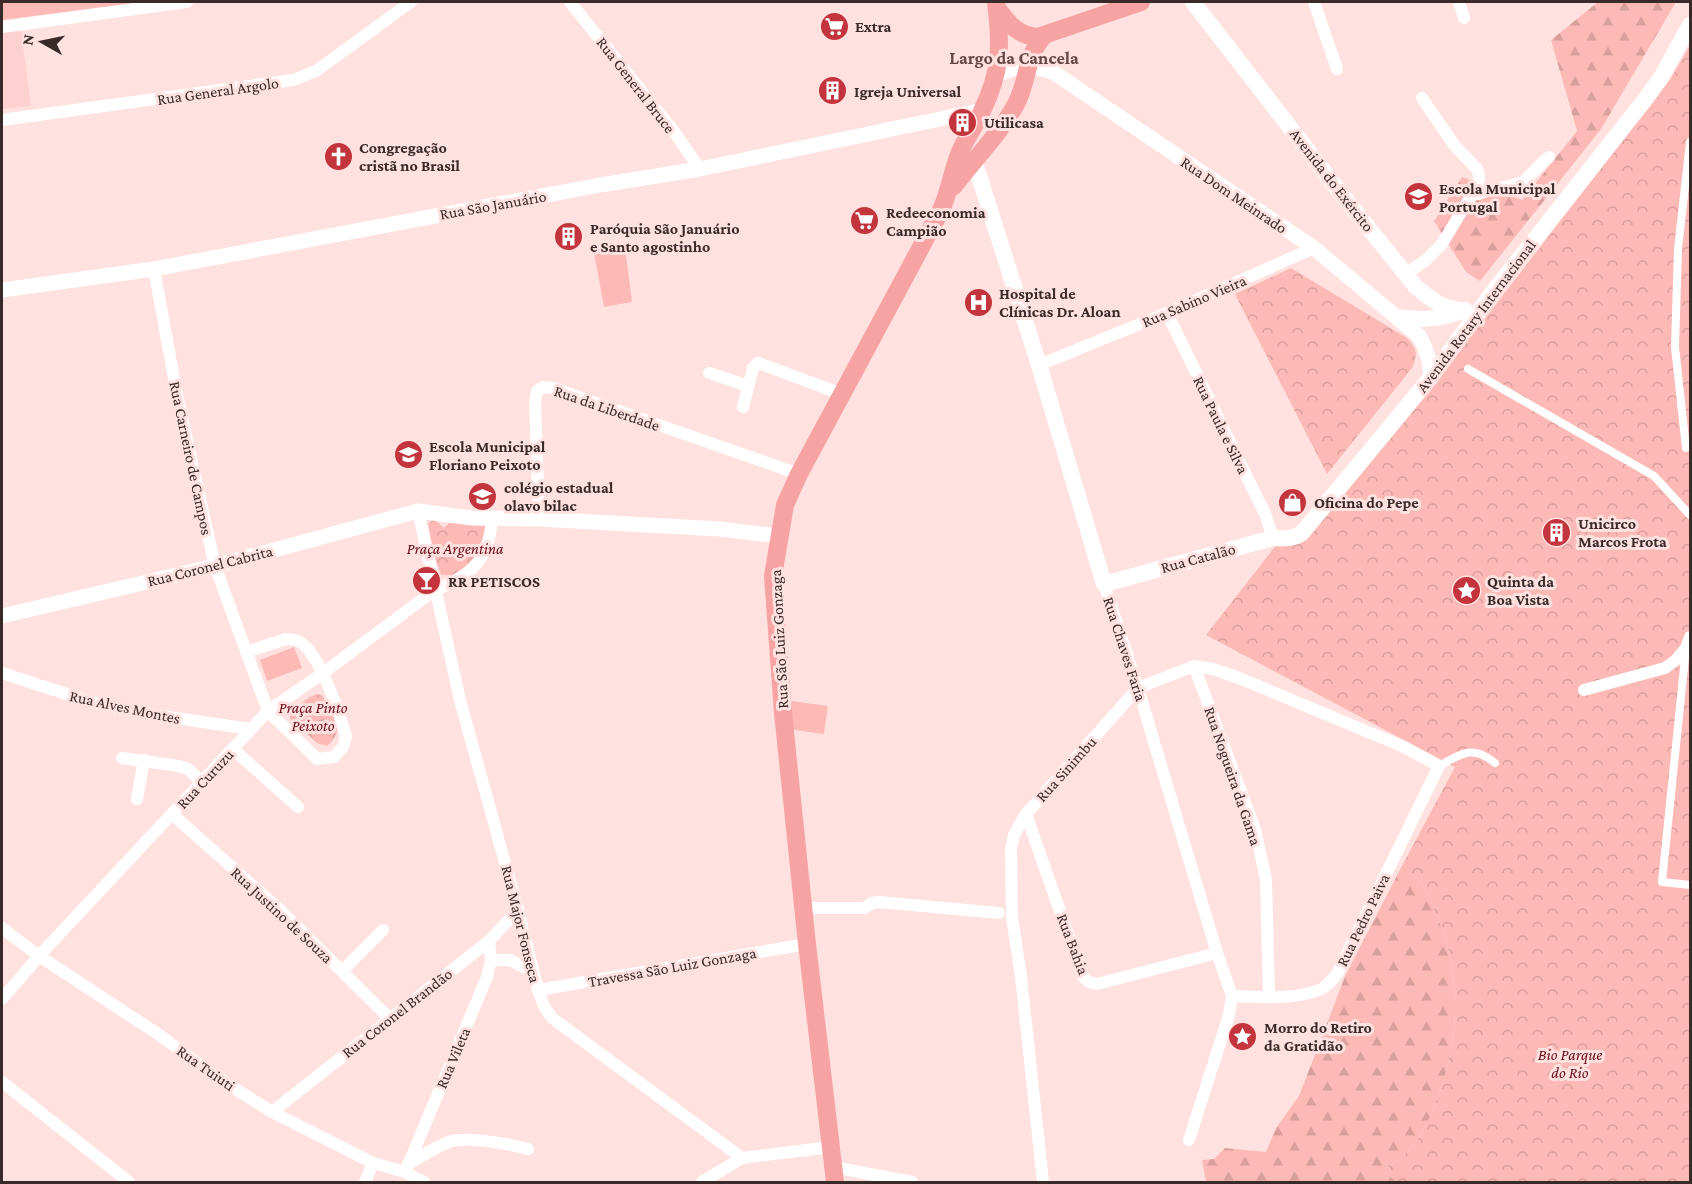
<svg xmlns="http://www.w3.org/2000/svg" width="1692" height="1184" font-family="'Crimson Pro',serif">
	<defs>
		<pattern id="forest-firs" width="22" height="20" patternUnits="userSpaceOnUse" patternTransform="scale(1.5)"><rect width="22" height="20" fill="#fcb9b5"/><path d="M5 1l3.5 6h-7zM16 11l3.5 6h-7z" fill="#d99f9c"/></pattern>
		<pattern id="park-crowns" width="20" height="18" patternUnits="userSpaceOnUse" patternTransform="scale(1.5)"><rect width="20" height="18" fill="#fcb9b5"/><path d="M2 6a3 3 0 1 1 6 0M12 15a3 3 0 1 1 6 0" fill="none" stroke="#d99f9c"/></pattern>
	</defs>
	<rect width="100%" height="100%" fill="#ffe2e0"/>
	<!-- built -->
	<polygon fill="#fdd1cf" points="21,30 31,106 2,109 2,33"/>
	<!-- green -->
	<g fill="#fcb9b5">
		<polygon points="2,2 141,2 2,20"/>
		<polygon points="625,247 632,302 604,307 594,253"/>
		<polygon points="294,647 302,668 267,681 260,660"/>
		<polygon points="792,701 828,706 824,734 788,729"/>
	</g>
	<!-- forest -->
	<g fill="url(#forest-firs)">
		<polygon points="1598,2 1676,2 1601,129 1480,281 1466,272 1434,221 1462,177 1522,200 1577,131 1551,40"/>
		<path d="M1403 864C1410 872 1419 879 1425 888 1429 895 1432 905 1436 913 1463 975 1460 1043 1435 1105 1428 1123 1418 1142 1404 1155 1399 1160 1391 1164 1385 1168V1173L1398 1182H1206L1202 1160 1214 1159 1225 1148 1266 1152 1276 1128 1299 1096 1346 974Z"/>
	</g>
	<!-- park -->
	<g fill="url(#park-crowns)">
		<path d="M1690 45V1182H1398L1385 1173V1168C1391 1164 1399 1160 1404 1155 1418 1142 1428 1123 1435 1105 1460 1043 1463 975 1436 913 1432 905 1429 895 1425 888 1419 879 1410 872 1403 864L1455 767 1206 635 1277 544 1298 540 1476 330 1671 78Z"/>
		<path d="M1291 268 1407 338C1417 349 1418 354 1412 368L1327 474 1235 294Z"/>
		<polygon points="434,519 444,528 452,520 482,523 487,527 478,555 456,576 441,575 434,554 428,523"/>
		<path d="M316 694 322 695C332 714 348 729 327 746L317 743 290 719V712L308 698Z"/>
	</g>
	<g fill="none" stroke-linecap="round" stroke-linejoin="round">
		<!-- pedestrian -->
		<g stroke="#fff" stroke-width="8">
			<polyline points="1468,369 1654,476 1690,515"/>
			<polyline points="1686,448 1675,347 1678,249 1690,142"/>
			<polyline points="1686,648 1662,882 1690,885"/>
			<path d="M1439 766C1461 754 1473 744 1495 763"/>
		</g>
		<!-- minor -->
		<g stroke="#fff" stroke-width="12">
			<polyline points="570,2 672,129 700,169"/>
			<polyline points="1314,2 1337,69"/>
			<polyline points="1459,2 1464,18"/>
			<polyline points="2,27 187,2"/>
			<polyline points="1422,98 1454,145 1477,169 1479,175 1479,194"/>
			<polyline points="2,120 293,80 316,71 411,2"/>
			<path d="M154 269 177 395 215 566 268 711 317 759 334 757 343 747 346 736C339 713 322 661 304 645 300 641 292 639 286 639L246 652"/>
			<polyline points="1406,274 1426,260 1442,244 1469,199 1473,195 1523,182 1544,161 1549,157"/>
			<polyline points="1167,313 1266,516 1273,538"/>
			<polyline points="1039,365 1167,313 1314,248"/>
			<polyline points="709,373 748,386"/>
			<polyline points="743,407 753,368 758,363 842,394"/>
			<polyline points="418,511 460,700 518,910 538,990 544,1006 552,1018 742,1158 831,1147"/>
			<polyline points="539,519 535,400 537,391 543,387 553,388 799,474"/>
			<polyline points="1104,584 1138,688 1217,953 1232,996 1229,1015 1189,1140"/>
			<polyline points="1194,666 1255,829 1266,880 1269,996"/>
			<polyline points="2,673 94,703 155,715 251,729"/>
			<polyline points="1584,690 1665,668 1676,660 1686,648 1690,637"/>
			<polyline points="233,749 298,807"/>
			<polyline points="122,758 179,766 188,769 202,782"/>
			<polyline points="137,799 144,760"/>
			<polyline points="172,814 279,909 389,1018"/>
			<polyline points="1026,814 1083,977 1089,982 1097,984 1217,953"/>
			<polyline points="803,908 865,908 872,903 879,902 999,913"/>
			<polyline points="2,928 39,956 158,1034 218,1078 272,1112 373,1163 405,1172 424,1182"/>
			<polyline points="491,960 510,960 533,972"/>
			<polyline points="342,971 383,930"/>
			<polyline points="538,990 807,944"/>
			<path d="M2 999 39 956 268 711 323 673 435 590C472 575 489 560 492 519"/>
			<polyline points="2,1082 129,1182"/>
			<polyline points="272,1112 489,941 518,910"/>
			<path d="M408 1164C421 1157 435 1147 449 1142 468 1136 509 1144 528 1149"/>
			<polyline points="833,1167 912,1182"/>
			<polyline points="405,1172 487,977 491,960 489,941"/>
			<polyline points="365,1182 373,1163"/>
			<polyline points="702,1182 742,1158"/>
			<path d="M1043 1182 1021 977 1012 917 1011 849 1014 835 1026 814 1138 688 1194 666 1213 669 1239 678 1404 747 1439 766 1337 974C1332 980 1327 987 1319 990 1293 1000 1260 997 1232 996"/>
		</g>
		<!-- tertiary -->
		<g stroke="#fff" stroke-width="15">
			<path d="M997 75C1020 64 1029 65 1053 72L1314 248 1419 336C1427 350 1430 361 1431 377"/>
			<polyline points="2,290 154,269 600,185 700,169 983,110"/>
			<polyline points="2,616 215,566 418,511 472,518 539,519 720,529 778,536"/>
		</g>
		<!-- secondary -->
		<g stroke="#fff" stroke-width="16">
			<polyline points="1193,2 1350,205 1416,287 1430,298 1443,306 1463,311"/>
			<path d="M974 160 1039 365 1104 584 1273 538C1283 539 1294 539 1302 533L1431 377 1493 292 1644 101 1660 79 1690 25"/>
			<path d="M1397 317C1422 321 1441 319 1465 310"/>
		</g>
		<!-- primary -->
		<g stroke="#f7a3a3" stroke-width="18">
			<path d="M997 8C1008 23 1018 36 1038 37L1141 2"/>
			<path d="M954 186C974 159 1000 134 1016 104 1028 82 1026 54 1044 36"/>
			<path d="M835 1182 807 944 783 713 773 576 785 505 799 474 941 210C950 191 952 170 960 152 966 137 976 125 982 111 1002 70 1001 45 996 2"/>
		</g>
	</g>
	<!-- icons -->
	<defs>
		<symbol id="supermarket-disc" viewBox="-11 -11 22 22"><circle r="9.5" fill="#c4343d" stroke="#ffe2e0"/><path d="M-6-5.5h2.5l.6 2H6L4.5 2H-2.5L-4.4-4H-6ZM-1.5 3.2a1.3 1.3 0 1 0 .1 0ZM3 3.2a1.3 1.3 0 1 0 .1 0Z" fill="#fff"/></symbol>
		<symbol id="building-disc" viewBox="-11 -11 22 22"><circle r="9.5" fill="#c4343d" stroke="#ffe2e0"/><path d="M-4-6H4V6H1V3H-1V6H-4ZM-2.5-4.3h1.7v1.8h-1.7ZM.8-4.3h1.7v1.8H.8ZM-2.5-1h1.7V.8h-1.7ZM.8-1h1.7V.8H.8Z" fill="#fff"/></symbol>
		<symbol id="church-disc" viewBox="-11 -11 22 22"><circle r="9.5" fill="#c4343d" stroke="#ffe2e0"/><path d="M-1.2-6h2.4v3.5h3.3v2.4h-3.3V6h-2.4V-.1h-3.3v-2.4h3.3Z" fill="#fff"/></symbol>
		<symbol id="school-disc" viewBox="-11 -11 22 22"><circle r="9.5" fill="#c4343d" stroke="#ffe2e0"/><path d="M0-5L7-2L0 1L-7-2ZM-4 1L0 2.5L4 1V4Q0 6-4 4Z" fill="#fff"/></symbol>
		<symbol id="hospital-disc" viewBox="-11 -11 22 22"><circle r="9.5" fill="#c4343d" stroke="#ffe2e0"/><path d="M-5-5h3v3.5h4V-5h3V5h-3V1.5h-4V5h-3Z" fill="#fff"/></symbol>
		<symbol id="shop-disc" viewBox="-11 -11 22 22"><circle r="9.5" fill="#c4343d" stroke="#ffe2e0"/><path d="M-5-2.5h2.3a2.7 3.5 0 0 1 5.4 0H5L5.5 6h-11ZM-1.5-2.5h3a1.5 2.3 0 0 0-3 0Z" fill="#fff"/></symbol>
		<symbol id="bar-disc" viewBox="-11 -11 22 22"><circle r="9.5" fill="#c4343d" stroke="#ffe2e0"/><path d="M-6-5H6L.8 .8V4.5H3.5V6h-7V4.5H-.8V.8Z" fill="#fff"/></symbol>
		<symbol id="sight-disc" viewBox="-11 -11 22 22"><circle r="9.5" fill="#c4343d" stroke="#ffe2e0"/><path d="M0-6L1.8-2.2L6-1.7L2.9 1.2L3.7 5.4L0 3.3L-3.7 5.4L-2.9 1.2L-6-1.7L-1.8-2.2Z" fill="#fff"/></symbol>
	</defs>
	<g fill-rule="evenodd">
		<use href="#supermarket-disc" x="818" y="10" width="33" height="33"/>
		<use href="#building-disc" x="816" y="74" width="33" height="33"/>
		<use href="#building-disc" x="946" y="106" width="33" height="33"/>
		<use href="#church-disc" x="322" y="140" width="33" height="33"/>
		<use href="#school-disc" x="1402" y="180" width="33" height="33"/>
		<use href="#supermarket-disc" x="848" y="204" width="33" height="33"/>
		<use href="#building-disc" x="552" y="220" width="33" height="33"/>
		<use href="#hospital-disc" x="962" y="286" width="33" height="33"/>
		<use href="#school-disc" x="392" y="438" width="33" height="33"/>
		<use href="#school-disc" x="466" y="480" width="33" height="33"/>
		<use href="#shop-disc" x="1276" y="486" width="33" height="33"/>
		<use href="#building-disc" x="1540" y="516" width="33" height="33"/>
		<use href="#bar-disc" x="410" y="564" width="33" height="33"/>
		<use href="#sight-disc" x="1450" y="574" width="33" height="33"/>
		<use href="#sight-disc" x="1226" y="1020" width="33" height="33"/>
	</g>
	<g text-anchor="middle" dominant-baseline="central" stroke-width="6" stroke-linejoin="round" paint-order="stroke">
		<!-- poi labels -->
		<g font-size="16" font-weight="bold" fill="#372a29" stroke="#ffe2e0" text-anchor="start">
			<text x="855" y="26">Extra</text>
			<text x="854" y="91">Igreja Universal</text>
			<text x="984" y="122">Utilicasa</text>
			<text x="359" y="147">Congregação<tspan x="359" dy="18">cristã no Brasil</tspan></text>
			<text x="1439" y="188">Escola Municipal<tspan x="1439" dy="18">Portugal</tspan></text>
			<text x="886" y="212">Redeeconomia<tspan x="886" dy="18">Campião</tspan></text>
			<text x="590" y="228">Paróquia São Januário<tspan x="590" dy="18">e Santo agostinho</tspan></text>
			<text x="999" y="293">Hospital de<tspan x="999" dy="18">Clínicas Dr. Aloan</tspan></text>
			<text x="429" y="446">Escola Municipal<tspan x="429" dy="18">Floriano Peixoto</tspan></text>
			<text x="504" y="487">colégio estadual<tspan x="504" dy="18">olavo bilac</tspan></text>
			<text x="1314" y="502">Oficina do Pepe</text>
			<text x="1578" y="523">Unicirco<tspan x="1578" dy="18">Marcos Frota</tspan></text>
			<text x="448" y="581">RR PETISCOS</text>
			<text x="1487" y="581">Quinta da<tspan x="1487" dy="18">Boa Vista</tspan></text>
			<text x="1264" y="1027">Morro do Retiro<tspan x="1264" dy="18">da Gratidão</tspan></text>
		</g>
		<!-- street labels -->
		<g font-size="16" fill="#372a29" stroke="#ffe2e0">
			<text transform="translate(636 85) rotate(52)">Rua General Bruce</text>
			<text transform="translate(218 91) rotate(-8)">Rua General Argolo</text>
			<text transform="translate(1332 180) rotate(52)">Avenida do Exército</text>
			<text transform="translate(1234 195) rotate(34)">Rua Dom Meinrado</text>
			<text transform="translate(493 205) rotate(-10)">Rua São Januário</text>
			<text transform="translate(1194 301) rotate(-23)">Rua Sabino Vieira</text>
			<text transform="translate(1476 316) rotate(-53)">Avenida Rotary Internacional</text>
			<text transform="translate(607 408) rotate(19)">Rua da Liberdade</text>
			<text transform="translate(1221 425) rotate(64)">Rua Paula e Silva</text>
			<text transform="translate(191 458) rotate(78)">Rua Carneiro de Campos</text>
			<text transform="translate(1198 558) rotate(-15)">Rua Catalão</text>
			<text transform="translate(210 566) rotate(-14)">Rua Coronel Cabrita</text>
			<text transform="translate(779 639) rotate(-93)">Rua São Luiz Gonzaga</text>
			<text transform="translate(1125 649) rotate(72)">Rua Chaves Faria</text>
			<text transform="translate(125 707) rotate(12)">Rua Alves Montes</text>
			<text transform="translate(1066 769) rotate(-48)">Rua Sinimbu</text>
			<text transform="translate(1233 776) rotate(71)">Rua Nogueira da Gama</text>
			<text transform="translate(205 779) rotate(-47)">Rua Curuzu</text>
			<text transform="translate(282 915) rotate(43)">Rua Justino de Souza</text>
			<text transform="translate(1363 920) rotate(-64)">Rua Pedro Paiva</text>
			<text transform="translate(521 924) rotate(76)">Rua Major Fonseca</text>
			<text transform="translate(1073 944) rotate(69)">Rua Bahia</text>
			<text transform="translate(672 967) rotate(-10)">Travessa São Luiz Gonzaga</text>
			<text transform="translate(397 1013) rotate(-38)">Rua Coronel Brandão</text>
			<text transform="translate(453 1058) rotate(-67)">Rua Vileta</text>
			<text transform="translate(206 1068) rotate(35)">Rua Tuiuti</text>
		</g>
		<!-- park labels -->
		<g font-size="16" font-style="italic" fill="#6a0b16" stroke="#ffe2e0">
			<text x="455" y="548">Praça Argentina</text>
			<text x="313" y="707">Praça Pinto<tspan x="313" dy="18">Peixoto</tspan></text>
			<text x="1570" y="1054">Bio Parque<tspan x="1570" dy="18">do Rio</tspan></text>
		</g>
		<!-- neighbourhood labels -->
		<g font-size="18" font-weight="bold" fill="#644846" stroke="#ffe2e0">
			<text x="1014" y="58">Largo da Cancela</text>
		</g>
	</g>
	<!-- border -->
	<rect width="1692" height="1184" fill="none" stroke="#372a29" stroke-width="6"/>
	<!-- north arrow -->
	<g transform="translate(42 42) rotate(279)" stroke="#ffe2e0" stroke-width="4.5" paint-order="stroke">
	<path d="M0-4.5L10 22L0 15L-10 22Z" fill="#372a29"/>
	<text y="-9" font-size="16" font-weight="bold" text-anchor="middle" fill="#372a29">N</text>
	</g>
</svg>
